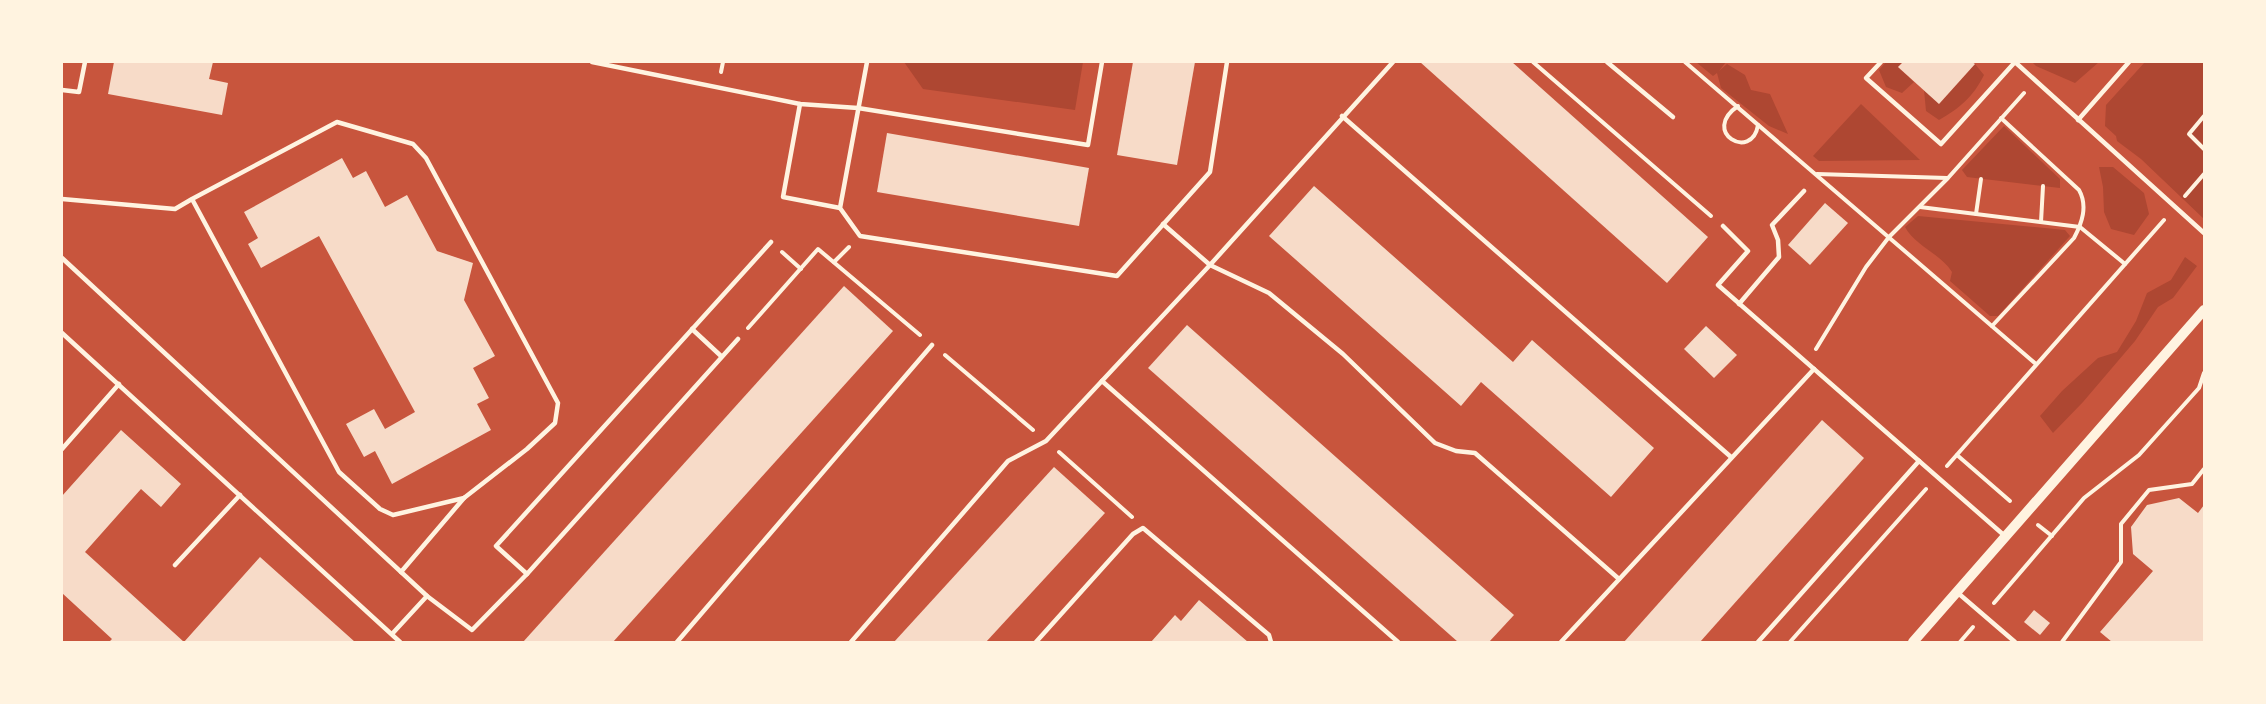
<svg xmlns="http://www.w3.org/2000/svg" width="2266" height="704" font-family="'Exo 2',sans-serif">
	<rect width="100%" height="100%" fill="#c8553d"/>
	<!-- green -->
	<g fill="#ae4732">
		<polygon points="904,62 1083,62 1075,110 923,89"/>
		<polygon points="1696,62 1726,62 1719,71 1727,64 1745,75 1751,90 1770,94 1788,134 1769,126 1721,88 1717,73 1713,76"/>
		<polygon points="1886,62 1903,62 1898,67 1914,82 1902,93 1886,87 1879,70"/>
		<polygon points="2032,62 2099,62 2075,83 2036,66"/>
		<polygon points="2145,62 2204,62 2204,219 2141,159 2117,141 2116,136 2105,126 2106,105"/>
		<path d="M1975 64 1984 75C1973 97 1960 108 1939 120L1926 111 1924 90 1939 104Z"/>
		<polygon points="1861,104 1920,160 1819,161 1813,156"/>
		<polygon points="2004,126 2060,179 2060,188 1967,177 1962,170"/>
		<polygon points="2099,167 2113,167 2144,193 2149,214 2134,235 2111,229 2104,212 2103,187"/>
		<path d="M1918 216 2065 230 2070 236 1998 316H1990L1950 281 1952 272C1940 253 1915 246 1905 227Z"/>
		<polygon points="2185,257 2197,266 2173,298 2158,307 2135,341 2083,402 2053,433 2040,416 2062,391 2098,358 2117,352 2136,321 2147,293 2171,280"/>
	</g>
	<!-- building -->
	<g fill="#f7dbc8">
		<polygon points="114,62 213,62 209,79 228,83 222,115 108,94"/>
		<polygon points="1133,62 1195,62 1177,165 1117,155"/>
		<polygon points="1420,62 1512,62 1708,237 1667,283"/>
		<polygon points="1903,62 1972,62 1975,64 1939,104 1898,67"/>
		<polygon points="887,133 1089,168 1079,226 877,192"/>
		<polygon points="342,158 353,178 366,171 385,207 407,195 437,251 473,263 464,300 495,356 473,368 489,398 477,404 491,430 392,484 375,451 364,457 346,424 374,409 385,429 415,412 319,236 261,268 248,244 258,238 244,212"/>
		<polygon points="1314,186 1513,362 1532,340 1654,448 1611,497 1481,382 1461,406 1269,236"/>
		<polygon points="1825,203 1848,223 1810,265 1788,245"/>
		<polygon points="844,286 893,331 613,642 523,642"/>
		<polygon points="1187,325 1514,615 1489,642 1458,642 1148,368"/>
		<polygon points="1706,326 1737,355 1714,378 1684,349"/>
		<polygon points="1822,420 1864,458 1832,494 1700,642 1624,642"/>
		<polygon points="121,430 181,484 161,507 141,489 85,552 184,642 260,557 355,642 109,642 112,639 62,593 62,496"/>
		<polygon points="1054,467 1105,513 986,642 894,642"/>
		<polygon points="2179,498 2198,513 2204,505 2204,642 2112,642 2100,632 2153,571 2133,554 2131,527 2147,505"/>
		<polygon points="1199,600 1248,642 1151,642 1175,615 1181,621"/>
		<polygon points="2034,610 2050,623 2040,635 2024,622"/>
	</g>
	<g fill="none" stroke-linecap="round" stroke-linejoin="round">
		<!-- path -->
		<g stroke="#fff3e0" stroke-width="4">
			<polyline points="1533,62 1711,216"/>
			<polyline points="1685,62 2036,364"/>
			<polyline points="721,72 723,62"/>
			<path d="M1738 106C1700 132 1752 162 1758 125"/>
			<polyline points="2204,116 2189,134 2204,149"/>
			<polyline points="1817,174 1947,178"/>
			<polyline points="2185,196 2204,174"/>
			<polyline points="1920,207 2080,227 2125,264"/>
			<polyline points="1976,214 1981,179"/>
			<polyline points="2041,222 2043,186"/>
			<polyline points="782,252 801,269"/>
			<polyline points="834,262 849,247"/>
			<path d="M1992 326 2074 238C2082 223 2088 206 2079 190L2001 118"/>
			<polyline points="748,328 818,249 920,335"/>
			<polyline points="1816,349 1866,267 1889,237 1948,178 2024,93"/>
			<polyline points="945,355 1033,430"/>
			<polyline points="1059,452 1132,517"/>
			<polyline points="1957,455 2010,501"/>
			<polyline points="1947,466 2164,220"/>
			<polyline points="2038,525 2052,536"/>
			<polyline points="1994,603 2084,498 2139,455 2199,388 2204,373"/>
			<polyline points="1790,642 1926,489"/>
			<polyline points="1960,642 1973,627"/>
			<polyline points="2062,642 2121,562 2121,524 2149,490 2192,484 2204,469"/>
		</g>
		<!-- service -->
		<g stroke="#fff3e0" stroke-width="4.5">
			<polyline points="592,62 800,104 858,108 1088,145 1102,62"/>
			<polyline points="867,62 840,208 860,236 1117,276 1210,172 1227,62"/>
			<polyline points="1607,62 1673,117"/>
			<polyline points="1881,62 1866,78 1941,144 2015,62"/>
			<polyline points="2015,62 2204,233"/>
			<polyline points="62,90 79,92 85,62"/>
			<polyline points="800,104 783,197 840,208"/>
			<polyline points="1342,116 1731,457"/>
			<polyline points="2078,120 2129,62"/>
			<polyline points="62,199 175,209 192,199 337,122 413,144 426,158 558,403 555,423 527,449 464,498 393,515 380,509 339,472 192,199"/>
			<polyline points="1163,224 1210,265 1269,293 1343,354 1435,443 1456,451 1475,453 1619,579"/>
			<polyline points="1723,226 1748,251 1718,285 2006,537"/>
			<polyline points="62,258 427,596 472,630 527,574 738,339"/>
			<polyline points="1739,304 1779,257 1778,240 1772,225 1804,191"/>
			<polyline points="692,329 721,356"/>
			<polyline points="62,333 400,642"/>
			<polyline points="1102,381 1398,642"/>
			<polyline points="62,449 119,384"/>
			<polyline points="175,565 240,495"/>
			<polyline points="401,572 464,498"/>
			<polyline points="527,574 496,546 771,242"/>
			<polyline points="1958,593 2015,642"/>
			<polyline points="392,634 427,596"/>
			<polyline points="677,642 932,345"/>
			<polyline points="851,642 1008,461 1046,441 1210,265 1393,62"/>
			<polyline points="1036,642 1133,534 1143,528 1269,635 1271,642"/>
			<polyline points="1561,642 1814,369"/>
			<polyline points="1758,642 1919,461"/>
		</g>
		<!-- tertiary -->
		<polyline stroke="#fff3e0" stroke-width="10" points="1913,642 2204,310"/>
	</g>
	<!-- border -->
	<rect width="2266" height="704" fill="none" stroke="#fff3e0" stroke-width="126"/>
</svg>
